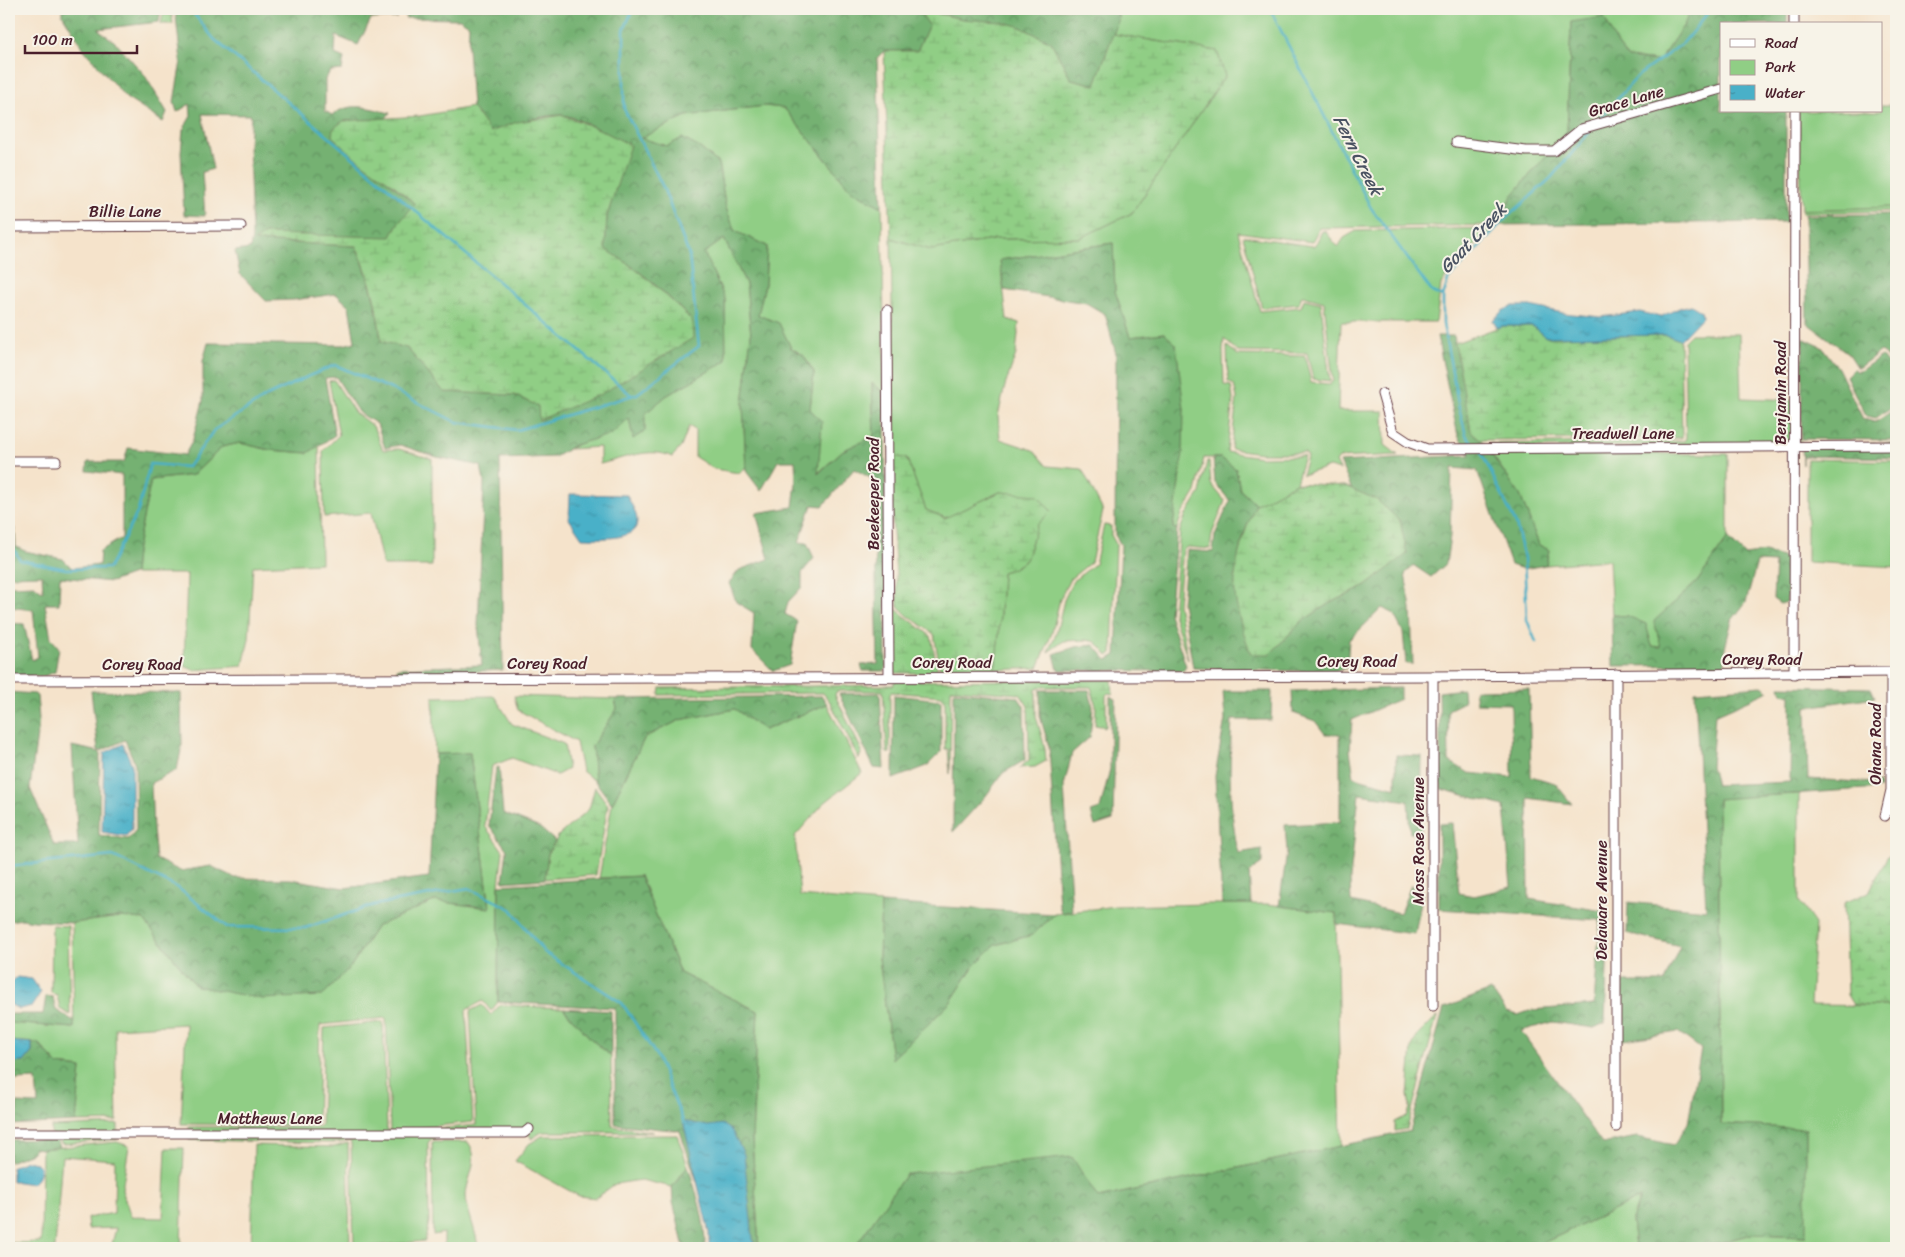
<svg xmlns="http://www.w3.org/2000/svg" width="1905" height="1257" font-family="Sriracha,sans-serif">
	<defs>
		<pattern id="forest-crowns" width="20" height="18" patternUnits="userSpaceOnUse" patternTransform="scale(1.25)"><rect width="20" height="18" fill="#74b172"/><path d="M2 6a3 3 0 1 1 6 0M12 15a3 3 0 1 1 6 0" fill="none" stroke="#618f5e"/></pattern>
		<pattern id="wetland-marsh" width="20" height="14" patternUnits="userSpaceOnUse" patternTransform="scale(1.25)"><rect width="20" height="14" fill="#90ce85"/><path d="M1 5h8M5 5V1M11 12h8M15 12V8" fill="none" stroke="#7eb073"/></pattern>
		<pattern id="water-ripples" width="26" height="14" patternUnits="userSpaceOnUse" patternTransform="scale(1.25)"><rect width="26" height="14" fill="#49b0c8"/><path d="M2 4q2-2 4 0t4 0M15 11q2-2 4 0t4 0" fill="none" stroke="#3f8fa3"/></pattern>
	</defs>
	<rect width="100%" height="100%" fill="#f7f3e8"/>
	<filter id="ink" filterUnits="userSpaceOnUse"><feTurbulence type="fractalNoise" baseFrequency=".02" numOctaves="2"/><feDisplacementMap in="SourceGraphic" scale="10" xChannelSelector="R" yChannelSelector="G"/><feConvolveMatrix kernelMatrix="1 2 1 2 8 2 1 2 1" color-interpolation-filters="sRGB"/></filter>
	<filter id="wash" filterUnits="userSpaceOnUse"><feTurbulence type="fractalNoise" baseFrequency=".0096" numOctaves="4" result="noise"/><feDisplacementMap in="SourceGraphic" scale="20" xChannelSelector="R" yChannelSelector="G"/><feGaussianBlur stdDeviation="1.12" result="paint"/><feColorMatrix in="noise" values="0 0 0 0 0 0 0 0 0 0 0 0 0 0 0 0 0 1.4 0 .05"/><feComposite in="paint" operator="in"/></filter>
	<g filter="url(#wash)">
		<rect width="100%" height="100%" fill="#f5e3cb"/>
		<!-- green -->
		<g fill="#90ce85" stroke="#6d7658">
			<polygon points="1116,9 1691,9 1684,25 1659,61 1628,58 1616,42 1571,22 1567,131 1512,196 1498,225 1319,228 1312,242 1238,232 1260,311 1301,307 1304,299 1321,303 1330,381 1313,379 1307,353 1238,352 1224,339 1223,350 1224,385 1231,386 1233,399 1227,452 1261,457 1304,456 1296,483 1263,501 1256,504 1240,490 1236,469 1221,458 1204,458 1196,492 1182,514 1177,529 1170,528 1184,409 1179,379 1164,333 1130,337 1115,291 1113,243 1000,260 1007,319 1019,323 1016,354 1005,386 998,416 1000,439 1033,450 1047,466 1082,469 1103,511 1091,562 1070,579 1060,599 1052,633 1038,668 995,670 999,633 1002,572 1012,569 1026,560 1037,525 1050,510 1000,492 946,518 926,510 907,459 891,455 893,367 891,238 931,250 998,239 1080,238 1132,213 1225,76 1217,51 1113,34 1119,18"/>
			<polygon points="1881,105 1896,105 1896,207 1802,210 1798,111 1881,111"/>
			<polygon points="764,106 784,108 851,190 882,207 885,393 872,384 874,436 842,451 817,474 821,422 810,409 814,372 803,355 791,348 779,324 758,315 765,284 767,246 735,231 726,208 718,163 700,148 667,146 641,138 686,116"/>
			<polygon points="1492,228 1490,232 1463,255 1441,284 1436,322 1341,322 1338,411 1384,411 1385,445 1398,455 1339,458 1336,462 1340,470 1329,467 1302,475 1307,457 1305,453 1261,453 1231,449 1237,398 1234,385 1228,382 1227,346 1238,355 1305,356 1311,382 1329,384 1333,381 1324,302 1303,296 1301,297 1299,304 1262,308 1243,236 1313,246 1316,244 1322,231 1325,231 1338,247 1344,238 1356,231"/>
			<path d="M724 239 746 284 751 335 743 404 746 467 739 473 714 469 695 457V430L689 426 681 447 672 457C651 446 622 459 600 464V447L569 449 629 417 633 438 645 431 644 414 666 396 726 361 725 299 704 253Z"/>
			<polygon points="1691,334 1739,334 1741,398 1798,400 1799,442 1802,442 1492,449 1488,444 1684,441 1686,438 1684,341"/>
			<polygon points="334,380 355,413 373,426 383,450 399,449 432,459 432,566 383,566 371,513 324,517 323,451 339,435 329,381"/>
			<polygon points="240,443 270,450 308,453 319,445 321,563 253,566 249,639 243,666 194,670 184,666 187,574 134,574 136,552 151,480 193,475 222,447"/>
			<polygon points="1491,453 1728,454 1728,538 1697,582 1664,612 1661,648 1652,646 1628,616 1612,615 1609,560 1546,565 1549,550 1539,545 1520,495"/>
			<polygon points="1807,459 1896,461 1896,567 1807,562"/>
			<polygon points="1207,461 1209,461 1211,484 1225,501 1212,534 1210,549 1187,547 1183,550 1178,604 1188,660 1173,614 1180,530 1186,515 1200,493"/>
			<polygon points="1104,525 1111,526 1111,535 1116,544 1112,653 1108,656 1096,642 1086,640 1064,641 1048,652 1056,634 1064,600 1073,581 1095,564"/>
			<polygon points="494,696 512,724 564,744 568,769 557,775 512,758 492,766 485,826 503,851 499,885 498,1002 491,1011 483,1001 466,1010 473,1122 390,1131 386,1018 320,1025 317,1125 181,1124 186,1024 115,1028 117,1121 76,1122 81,1068 58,1065 38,1043 9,1041 9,1045 9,1023 74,1028 72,923 120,917 143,919 196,986 351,966 377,926 434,901 490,908 470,753 435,754 433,697"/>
			<polygon points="514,696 615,699 617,709 592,746 595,781 582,771 576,742 518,710"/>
			<polygon points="827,704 862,773 823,804 795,836 800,896 881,903 879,958 892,1058 950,1003 973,967 995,945 1032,935 1055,914 1115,906 1210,904 1267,904 1336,913 1341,1146 1098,1198 906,1174 854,1248 759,1248 752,1139 758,1011 680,973 640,876 599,878 612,804 645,737 680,720 735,709 764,730"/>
			<polygon points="1799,794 1799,901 1815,924 1810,1005 1888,1006 1896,1009 1896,1248 1701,1248 1751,1234 1805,1236 1806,1129 1721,1124 1718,798"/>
			<polygon points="52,925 68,926 70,1015 60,1009 57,995 51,993"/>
			<polygon points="482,1005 491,1015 500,1005 563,1008 591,1039 611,1056 612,1126 653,1132 542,1132 531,1139 531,1136 513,1128 435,1132 437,1139 431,1139 428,1143 429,1222 425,1241 354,1248 351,1143 350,1141 334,1143 189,1140 189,1127 319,1127 321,1125 324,1028 383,1022 387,1129 391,1134 476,1125 470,1011"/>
			<polygon points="118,1124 118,1139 64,1144 61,1143 59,1136 51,1135 51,1127"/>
			<polygon points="677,1135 688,1166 672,1187 641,1180 615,1184 596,1198 579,1196 515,1161 529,1144 542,1136"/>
			<polygon points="117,1142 129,1146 122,1190 131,1217 163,1218 166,1148 184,1148 181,1248 111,1248 116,1228 88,1229 87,1218 114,1213 115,1160 62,1156 55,1248 9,1248 9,1243 41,1242 42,1149"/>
			<path d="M432 1142H468C481 1159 467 1177 466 1195 466 1210 477 1232 478 1248H444V1233L433 1235Z"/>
			<polygon points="348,1143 350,1248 251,1248 254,1145 334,1147"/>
			<polygon points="1640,1198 1632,1220 1635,1248 1532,1248"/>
		</g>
		<!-- forest -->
		<g fill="url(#forest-crowns)" stroke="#5f684e">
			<polygon points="62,9 161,9 159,22 98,29 115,42 144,74 167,112 163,122 126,98 85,51 62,14"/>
			<path d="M175 9H397V18L371 19 358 45 336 36 335 54 344 58 342 70 331 71 325 79V111L332 115C351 101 369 108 390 113L385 119 343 121 332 136C359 160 388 180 415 204L397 225 391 238 265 234 255 241 356 246C369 275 378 309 381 341L407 348 444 392 514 395 539 406 540 419 692 321C667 294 638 267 605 250L607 216 629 145C616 138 576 116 562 115 541 115 510 125 490 132L472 107 468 48 469 25 460 19 405 18 407 9H918L929 25 917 51H884L877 58 882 207 851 190 784 108 764 106 686 116 641 138 667 146 682 138 700 148 718 163 726 208 735 231 767 246 765 284 758 315 779 323 791 348 803 355 814 372 810 409 822 422 818 474 842 451 874 436 872 383 885 393 886 671H863L861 665 878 664 875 540 878 482 854 469 823 506 812 505 799 542 807 543 814 558 802 573V587L788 602 785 614 797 621 790 665 773 671 752 650 754 613 736 602 729 583 739 570 769 559 756 513 793 507 796 482 795 461H778L761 491 746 471 743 404 751 335 746 284 724 239 704 253 725 299 726 361 666 396 645 414V431L633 439 629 418 612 434 575 445 555 457 500 459 503 670 394 675 398 668 482 665 478 625 484 482 481 466 437 457 400 445 385 448 377 424 358 412 336 377 325 378 335 435 308 453 270 450 240 443 222 447 193 475 151 480 136 552 134 574 111 582 60 577 59 604H45L51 638 59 648 55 672 41 677 9 675V623L24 624 32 660 38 657 33 610 9 607V586L34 585 43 592 42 575 9 576V517L15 530 16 547 25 551 63 559 72 568 99 565 100 551 122 538V475L87 471 88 462H124L128 448 185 455 193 439 203 401V361L208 343 343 345 355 342 349 306 336 294 294 300 266 301 240 274 235 251 250 249 252 238 249 144 251 115 202 114 213 169 202 172 205 216 184 215 181 152 183 130 191 116 190 104 177 112 174 102 181 61Z"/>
			<polygon points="924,9 1116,9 1119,18 1095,85 1071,79 1051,42 1018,26 1002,22 962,19"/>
			<polygon points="1691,9 1787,9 1787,24 1721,24 1721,111 1786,111 1786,222 1498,225 1512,196 1567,131 1571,22 1604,17 1616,42 1628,58 1659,61 1684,25"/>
			<polygon points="1896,214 1896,368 1881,351 1858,368 1849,354 1807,323 1805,215"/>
			<polygon points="1113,243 1115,291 1130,337 1164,333 1176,344 1184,409 1183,452 1173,528 1177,529 1169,614 1186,666 1182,671 1058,670 1054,654 1075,647 1094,645 1107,660 1116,655 1121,545 1115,535 1116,354 1105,314 1086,303 1004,290 1000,260"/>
			<polygon points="1437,336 1454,336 1471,431 1481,440 1520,495 1539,545 1549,550 1546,565 1523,569 1511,565 1477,470 1452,468 1450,536 1446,564 1431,577 1413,565 1405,574 1411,608 1413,664 1406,664 1403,632 1393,613 1382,608 1349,640 1347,668 1333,672 1193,668 1182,603 1187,550 1213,552 1215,535 1230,501 1215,483 1213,458 1221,458 1236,469 1240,490 1256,504 1244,534 1238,557 1270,654 1301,622 1328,604 1364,587 1407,553 1377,500 1352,490 1340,462 1470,455 1458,436"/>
			<polygon points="1803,338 1822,347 1838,368 1863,419 1876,422 1896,408 1896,440 1801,439"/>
			<polygon points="1881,356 1896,374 1896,404 1876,418 1866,416 1846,376 1854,368 1856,371 1860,371"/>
			<polygon points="1896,443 1896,458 1807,456 1803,458 1803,465 1802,446"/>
			<polygon points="1728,538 1745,555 1765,552 1786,558 1787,602 1780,604 1773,599 1775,563 1757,562 1746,602 1732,620 1725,648 1725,665 1613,666 1612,615 1628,616 1646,624 1652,646 1661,647 1654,621 1697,582"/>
			<polygon points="1762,686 1769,691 1715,715 1711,766 1716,785 1790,782 1791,695 1782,693 1780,686 1871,688 1875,697 1806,707 1808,779 1879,783 1880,788 1718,799 1721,1124 1806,1129 1806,1236 1751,1234 1701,1248 1635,1248 1632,1220 1640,1198 1532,1248 854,1248 906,1174 1072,1157 1098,1198 1410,1131 1444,1008 1491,990 1507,1012 1518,1015 1532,1010 1594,1005 1600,920 1439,909 1439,824 1452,823 1459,893 1474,896 1511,887 1504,806 1441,789 1439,692 1463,689 1464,702 1448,710 1449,761 1469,773 1512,777 1511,704 1476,703 1474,690 1529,689 1531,776 1555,783 1572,804 1528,798 1529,899 1609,912 1605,1023 1594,1028 1553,1022 1521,1031 1602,1144 1637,1137 1674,1145 1688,1123 1701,1049 1678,1032 1616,1041 1623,982 1664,982 1680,946 1627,933 1628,902 1706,910 1695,691"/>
			<polygon points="1400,688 1400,699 1352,720 1350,750 1354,777 1396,788 1396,755 1422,756 1421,833 1410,833 1408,801 1359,794 1350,879 1351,902 1400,913 1411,885 1423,892 1415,934 1337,924 1336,913 1279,906 1287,852 1285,825 1340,822 1340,734 1325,734 1315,721 1293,713 1292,691"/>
			<polygon points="1040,690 1089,690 1093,707 1090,737 1072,753 1064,786 1072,911 1061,913 1059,905 1049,747 1040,716"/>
			<polygon points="91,691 181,693 182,745 177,770 151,783 153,829 156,859 180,871 211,866 235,878 291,879 344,888 429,877 435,754 470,753 490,908 434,901 377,926 351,966 322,996 262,999 196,986 143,919 120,917 72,923 34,921 22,919 9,921 9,692 35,694 37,696 39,719 30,788 54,845 78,845 72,746 100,752 99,835 128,839 136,830 135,764 125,740 101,751 98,750"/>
			<polygon points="954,691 1018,697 1024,706 1025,760 1003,773 985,797 953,832"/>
			<path d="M1223 691H1272L1271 720H1232C1229 768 1229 806 1238 853L1262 849V863L1249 872 1251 904H1222L1215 776 1225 719Z"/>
			<polygon points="880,693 884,769 874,768 839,694"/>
			<polygon points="894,695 941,700 941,752 927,766 893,779"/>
			<polygon points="822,696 827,704 764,730 735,709 680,720 645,737 612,804 595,781 592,746 617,709 615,699"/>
			<polygon points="1110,696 1116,699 1113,820 1095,826 1091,812 1100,809 1110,769"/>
			<polygon points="499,767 503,813 540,828 555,841 548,854 545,879 503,882 507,850 489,825 496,768"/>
			<polygon points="640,876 680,973 758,1011 752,1139 759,1248 719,1248 680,1131 615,1124 615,1008 498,1002 499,885"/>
			<polygon points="881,903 1055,914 1032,935 995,945 973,967 950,1003 892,1059 879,958"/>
			<polygon points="46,996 53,997 56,1010 74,1021 74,1028 9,1023 9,1014 43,1014"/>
			<polygon points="563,1008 611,1011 611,1056 591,1039"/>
			<polygon points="32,1043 38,1043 58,1065 81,1068 76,1122 9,1125 9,1111 17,1111 17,1103 38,1104 36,1079 16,1080 9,1092 9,1063 24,1062 32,1052"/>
			<polygon points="57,1139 59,1147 42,1149 34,1148 32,1153 9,1162 9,1140"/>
			<path d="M688 1166C696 1192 706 1220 705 1248H684L673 1202 672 1187Z"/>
		</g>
		<!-- wetland -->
		<g fill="url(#wetland-marsh)" stroke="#6d7658">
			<polygon points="164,9 171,9 173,24 161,24"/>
			<polygon points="918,9 962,19 1002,22 1018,26 1051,42 1071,79 1095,85 1113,34 1217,51 1225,76 1132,213 1080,238 998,239 931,250 891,238 884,51 917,51 929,25"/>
			<path d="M472 107 490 132 517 122 563 115 601 130 630 145 607 216 605 249C638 268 666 294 692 321L693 338 601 394 539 420 538 406 514 395 444 392 407 348 381 341C378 309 370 275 356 246L254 241 265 234 391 237 397 225 415 204 395 186 357 159 332 136 333 129 343 121 420 116Z"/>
			<polygon points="1896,207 1896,211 1802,213 1802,210"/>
			<polygon points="1502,326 1532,326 1546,337 1667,335 1680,340 1682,438 1481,440 1471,431 1455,343"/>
			<polygon points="891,455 907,459 926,510 945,518 1000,492 1037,495 1051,511 1037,525 1026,560 1012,569 1002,572 999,633 995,670 940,669 934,634 907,615 898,606 890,486"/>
			<path d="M1296 483 1345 486 1377 500 1400 521 1407 554 1364 587 1328 604 1301 622 1270 654H1251C1244 635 1237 614 1235 594 1233 563 1244 532 1256 504L1263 501Z"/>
			<polygon points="893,607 931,636 938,672 971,673 894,673"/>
			<polygon points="1112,680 1113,694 1108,693 1106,695 1106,727 1095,725 1096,706 1091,687 1038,687 1036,690 1036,716 1045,748 1046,761 1035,767 1019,768 1029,760 1028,706 1020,694 951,689 950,774 948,749 945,749 945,700 941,696 891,692 890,695 890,753 887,753 883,691 839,691 836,692 835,695 862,751 859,759 830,702 823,693 659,695 660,688 894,685 894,681"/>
			<polygon points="595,787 608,805 596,875 545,879 548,854 559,835 589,809"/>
			<polygon points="1896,851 1896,1009 1888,1006 1853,1005 1847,995 1844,903 1869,892 1887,857"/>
			<polygon points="1437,1016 1407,1129 1395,1131 1395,1122 1407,1116 1410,1108 1408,1095 1412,1047 1417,1036"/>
		</g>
		<!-- water -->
		<g fill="url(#water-ripples)" stroke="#4a687a">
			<polygon points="1691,305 1701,311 1702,317 1680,340 1666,335 1546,337 1532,326 1502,326 1497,328 1493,321 1502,311 1513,306 1530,306 1563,313 1601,317 1640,312 1660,317 1679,308"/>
			<path d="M570 494 627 495C630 502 637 513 637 521 638 542 596 538 582 538L569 519Z"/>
			<polygon points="123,744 132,765 132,829 126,836 102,832 104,755 104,753"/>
			<path d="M17 977 32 979 41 992 32 1006 19 1009 11 1005C6 995 8 984 17 977Z"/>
			<polygon points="9,1041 32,1043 32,1052 24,1062 9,1063"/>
			<polygon points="683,1121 708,1126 723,1124 732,1131 744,1154 754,1248 709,1248 709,1233"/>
			<polygon points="26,1161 37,1163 40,1167 38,1178 32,1184 12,1181 12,1167"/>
		</g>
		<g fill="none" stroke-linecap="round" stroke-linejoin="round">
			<!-- stream -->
			<g stroke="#49b0c8" stroke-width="2.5">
				<polyline points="190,9 214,39 631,395"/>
				<polyline points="800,9 862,9"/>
				<polyline points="1270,9 1371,208 1432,292 1443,297"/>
				<polyline points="1600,118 1639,75 1683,43 1711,9"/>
				<polyline points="1472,443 1466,435 1459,408 1443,324 1443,297 1448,280 1503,221 1550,179 1589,133"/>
				<polyline points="1482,454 1516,524 1524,558 1527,620 1536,642"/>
				<polyline points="9,540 20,560 66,569 109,568 138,511 150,464 188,467 214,430 267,396 309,376 335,365 391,389 456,422 517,430 637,394 699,346 689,255 663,187 624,109 624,30 633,9"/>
				<polyline points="9,866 113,856 178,888 227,927 305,928 374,905 469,888 511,909 544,952 622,1003 656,1055 684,1123"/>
			</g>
		</g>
	</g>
	<g filter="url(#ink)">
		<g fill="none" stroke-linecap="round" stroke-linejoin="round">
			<defs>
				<g id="minor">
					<polyline points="1794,9 1794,24"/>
					<polyline points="1456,142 1526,151 1554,151 1581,129 1721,89"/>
					<polyline points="9,227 241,226"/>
					<polyline points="887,310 889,677"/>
					<polyline points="1382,394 1393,432 1408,442 1427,449 1896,446"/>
					<polyline points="9,461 56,461"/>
					<polyline points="1616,674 1616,1127"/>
					<polyline points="1794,674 1795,111"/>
					<polyline points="1433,676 1433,1006"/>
					<polyline points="9,680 1433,676 1896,672"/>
					<polyline points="1885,816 1891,790 1891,672"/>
					<polyline points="9,1133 524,1133 529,1129"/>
				</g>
			</defs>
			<!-- minor casing -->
			<use href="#minor" stroke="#643c43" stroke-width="11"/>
			<!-- minor -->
			<use href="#minor" stroke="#fff" stroke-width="9"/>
		</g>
	</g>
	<g text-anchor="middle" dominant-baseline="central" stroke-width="4" stroke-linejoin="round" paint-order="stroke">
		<!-- street labels -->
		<g font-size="16" fill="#4a1f2b" stroke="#f7f3e8">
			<text transform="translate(1626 101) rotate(-16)">Grace Lane</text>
			<text x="125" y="211">Billie Lane</text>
			<text transform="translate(1780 393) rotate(-90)">Benjamin Road</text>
			<text x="1623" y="433">Treadwell Lane</text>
			<text transform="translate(873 494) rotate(-90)">Beekeeper Road</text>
			<text x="1762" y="659">Corey Road</text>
			<text x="1357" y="661">Corey Road</text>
			<text x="952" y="662">Corey Road</text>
			<text x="547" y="663">Corey Road</text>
			<text x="142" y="664">Corey Road</text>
			<text transform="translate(1875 744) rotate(-90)">Ohana Road</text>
			<text transform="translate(1418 841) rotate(-90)">Moss Rose Avenue</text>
			<text transform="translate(1601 900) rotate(-90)">Delaware Avenue</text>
			<text x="270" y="1118">Matthews Lane</text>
		</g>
		<!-- water labels -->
		<g font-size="18" font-style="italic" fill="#4a5262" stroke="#f7f3e8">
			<text transform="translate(1358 155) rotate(63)">Fern Creek</text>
			<text transform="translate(1473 238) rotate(-47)">Goat Creek</text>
		</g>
	</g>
	<!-- margin -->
	<rect width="1905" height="1257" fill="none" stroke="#f7f3e8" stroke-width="30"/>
	<!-- legend -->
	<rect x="1720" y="22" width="162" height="90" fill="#f7f3e8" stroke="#b29e9c"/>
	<rect x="1730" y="39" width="25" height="8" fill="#ffffff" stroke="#b29e9c"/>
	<text x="1765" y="48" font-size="15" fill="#4a1f2b">Road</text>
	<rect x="1730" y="60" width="25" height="15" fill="#90ce85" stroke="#b29e9c"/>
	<text x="1765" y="72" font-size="15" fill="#4a1f2b">Park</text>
	<rect x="1730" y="85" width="25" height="15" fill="url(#water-ripples)" stroke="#b29e9c"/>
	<text x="1765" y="98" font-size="15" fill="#4a1f2b">Water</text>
	<!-- scale -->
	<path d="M25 45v8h112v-8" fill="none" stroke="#4a1f2b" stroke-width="2.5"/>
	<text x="32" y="45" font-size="15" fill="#4a1f2b" stroke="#f7f3e8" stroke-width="4" paint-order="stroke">100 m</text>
</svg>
